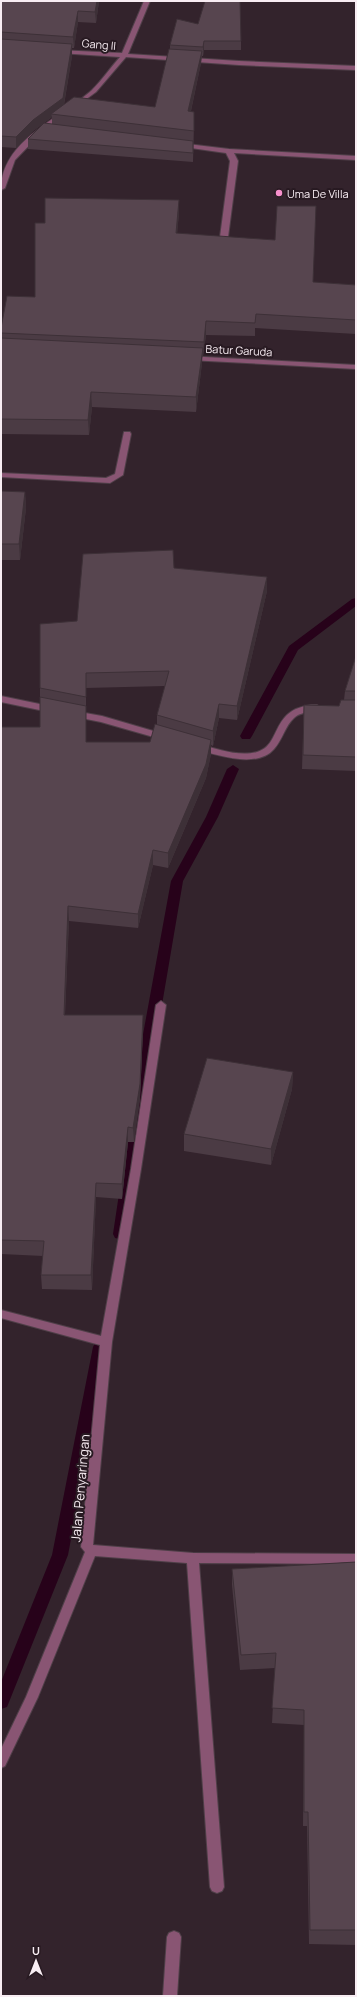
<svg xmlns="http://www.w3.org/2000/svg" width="357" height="1997" font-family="Manrope,sans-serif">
	<rect width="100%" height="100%" fill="#33232c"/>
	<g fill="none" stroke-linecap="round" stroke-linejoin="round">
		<!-- stream -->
		<g fill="#27021a" fill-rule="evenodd">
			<polygon points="356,598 356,606 298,650 252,736 250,739 242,739 240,736 289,646 352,599"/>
			<polygon points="233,765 239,769 218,817 183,881 156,1040 127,1234 125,1238 120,1239 115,1238 113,1234 142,1040 171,881 206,817 227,769"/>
			<polygon points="100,1341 105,1343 107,1347 68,1555 9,1702 7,1707 1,1709 1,1682 52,1555 93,1347 95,1343"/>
		</g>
		<defs>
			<polygon id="lane" points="124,432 130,432 131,434 123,475 110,483 1,477 1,473 106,478 115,474"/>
			<g id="street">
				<path d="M144 1H150L128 54 239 61 356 66V70L239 65 126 57 96 92 44 130 15 160 5 188 1 190C1 140 60 119 92 90 102 80 110 68 120 57L59 53 56 51 57 50 122 53Z"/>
				<polygon points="179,143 229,149 356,156 356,160 234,153 238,161 228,237 224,239 220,237 230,161 226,153 177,146 177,144"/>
				<polygon points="186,356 356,365 356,369 189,360 186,360"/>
				<polygon points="1,696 54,707 58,710 54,713 1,702"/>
				<path d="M311 705H317L321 708C316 714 302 710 294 718 285 726 283 739 274 749 257 769 217 755 196 749L194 747 199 744C217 749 239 757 257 752 282 745 270 710 311 705Z"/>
				<polygon points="74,711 102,716 167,735 169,737 164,740 101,722 71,716 70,714"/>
				<polygon points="161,1001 166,1005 141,1169 112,1342 93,1545 193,1553 356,1554 356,1564 199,1563 224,1887 222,1891 217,1893 212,1891 210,1887 187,1563 95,1556 38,1697 5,1766 1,1768 1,1749 26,1697 85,1552 81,1547 100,1345 1,1318 1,1310 101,1336 131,1169 156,1005"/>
				<polygon points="174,1931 179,1933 181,1937 177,1996 163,1996 167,1937 169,1933"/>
			</g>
		</defs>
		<!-- lane casing -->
		<use href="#lane" stroke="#4f3f48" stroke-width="2"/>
		<!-- street casing -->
		<use href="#street" stroke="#4f3f48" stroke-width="2"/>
		<!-- lane -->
		<use href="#lane" fill="#895573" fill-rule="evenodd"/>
		<!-- street -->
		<use href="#street" fill="#895573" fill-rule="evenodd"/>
	</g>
	<!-- wall -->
	<g fill="#4b3b44" fill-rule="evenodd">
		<polygon points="1,1 99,1 96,23 78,22 74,48 72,48 72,56 64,105 155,107 170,49 170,45 177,19 241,41 241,50 204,50 203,56 202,56 201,63 191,111 194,124 193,162 28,149 28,139 52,124 52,117 33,131 16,148 1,147"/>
		<polygon points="179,213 177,233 313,282 356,285 356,334 255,328 255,336 206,335 203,356 202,356 202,363 196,412 92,407 89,435 1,434 1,328 35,297 45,223"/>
		<polygon points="1,491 25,492 26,508 20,560 1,560"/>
		<path d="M174 568 267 577V591L237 720 219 718 213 746 211 745V754L206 778 168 868 153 865 138 928 69 921 65 1015H143V1030L140 1099 134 1142H128L122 1199 96 1197 92 1290 42 1289 41 1275 43 1256 1 1254V727H40V688L77 621ZM165 686 157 715V725L150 742H86V688Z"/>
		<polygon points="356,656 356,771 302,769 304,705 339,706 344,700 345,691"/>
		<polygon points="293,1072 292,1089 271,1165 184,1151 184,1134"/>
		<polygon points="356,1562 356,1945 309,1944 307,1826 303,1826 304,1725 272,1723 275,1668 240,1670 232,1585 232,1569"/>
	</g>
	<!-- shaded-wall -->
	<g fill="#3d3037">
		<polygon points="97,1 99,1 96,23 95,12"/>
		<polygon points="78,11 78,22 74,48 73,37"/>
		<polygon points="204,41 204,50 203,56 203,47"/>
		<polygon points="72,44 72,56 63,109 51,114 52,117 33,131 16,148 16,137 33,120"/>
		<polygon points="202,51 201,63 188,124 188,111"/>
		<polygon points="179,200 179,213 176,247 176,233"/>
		<polygon points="206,321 206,335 203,356 204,342"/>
		<polygon points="203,348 202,363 196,412 196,397"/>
		<polygon points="91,392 92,407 89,435 88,420"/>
		<polygon points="25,492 26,508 20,560 19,544"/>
		<polygon points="267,577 267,591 237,720 237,706"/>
		<polygon points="219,704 219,718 213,746 213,731"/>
		<polygon points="211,740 211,754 206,778 168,868 168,853"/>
		<polygon points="153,850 153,865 138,928 138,914"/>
		<polygon points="68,906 69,921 64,1029 64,1015"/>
		<polygon points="143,1015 143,1030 140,1099 134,1142 133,1128"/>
		<polygon points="293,1072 292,1089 271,1165 271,1149"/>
		<polygon points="128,1127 128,1142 122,1199 122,1184"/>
		<polygon points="96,1183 96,1197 92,1290 91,1275"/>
	</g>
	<!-- building -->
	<g fill="#57454f" stroke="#3d3037">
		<polygon points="1,1 97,1 95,12 78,11 73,37 1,32"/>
		<polygon points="205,1 240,1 241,41 204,41 203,47 170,45 177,19 198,24"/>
		<polygon points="1,39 72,44 63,98 33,120 16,137 1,136"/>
		<polygon points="169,49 202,51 188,111 194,112 194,131 51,114 74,97 155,107"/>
		<polygon points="44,123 193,141 193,153 28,139"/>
		<polygon points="45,198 179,200 176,233 275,240 277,206 316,206 313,282 356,285 356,320 256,314 255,323 206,321 204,342 1,333 1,328 7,296 35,297 35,223 45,223"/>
		<polygon points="1,338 203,348 196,397 91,392 88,420 1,419"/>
		<polygon points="1,491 25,492 19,544 1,544"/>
		<polygon points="173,550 174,568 267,577 237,706 219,704 213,731 157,715 169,671 86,673 86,697 40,688 40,624 77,621 83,554"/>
		<polygon points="356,656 356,691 345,691"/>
		<polygon points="40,697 86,706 86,742 150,742 155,724 211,740 206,764 168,853 153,850 138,914 68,906 64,1015 143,1015 140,1084 133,1128 128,1127 122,1184 96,1183 91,1275 41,1275 44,1241 1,1240 1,727 40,727"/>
		<polygon points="341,700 356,700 356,757 303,755 304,705 339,706"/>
		<polygon points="207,1058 293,1072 271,1149 184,1134"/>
		<polygon points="356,1562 356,1930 310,1930 308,1812 304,1812 304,1710 272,1708 276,1653 241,1655 232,1569"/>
	</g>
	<!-- markers -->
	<circle fill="#f890cc" stroke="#281a22" stroke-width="1.5" cx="279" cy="193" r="4"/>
	<g text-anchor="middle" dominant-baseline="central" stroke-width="4" stroke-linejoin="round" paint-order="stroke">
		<!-- far-street labels -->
		<g font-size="11" fill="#f8edf3" stroke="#281a22">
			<text transform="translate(99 44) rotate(5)">Gang II</text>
			<text transform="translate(239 350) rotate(3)">Batur Garuda</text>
		</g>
		<!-- far-poi labels -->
		<g font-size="11" fill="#f8edf3" stroke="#281a22" text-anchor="start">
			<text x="287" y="193">Uma De Villa</text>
		</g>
		<!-- street labels -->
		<g font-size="13" fill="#f8edf3" stroke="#281a22">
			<text transform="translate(80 1488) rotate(-85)">Jalan Penyaringan</text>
		</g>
	</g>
	<!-- border -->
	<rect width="357" height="1997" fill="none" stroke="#f8edf3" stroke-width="4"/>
	<!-- north arrow -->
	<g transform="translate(36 1961)" stroke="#281a22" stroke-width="3" paint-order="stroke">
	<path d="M0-3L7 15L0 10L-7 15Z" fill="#f8edf3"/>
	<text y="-6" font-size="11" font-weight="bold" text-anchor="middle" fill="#f8edf3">U</text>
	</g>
</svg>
